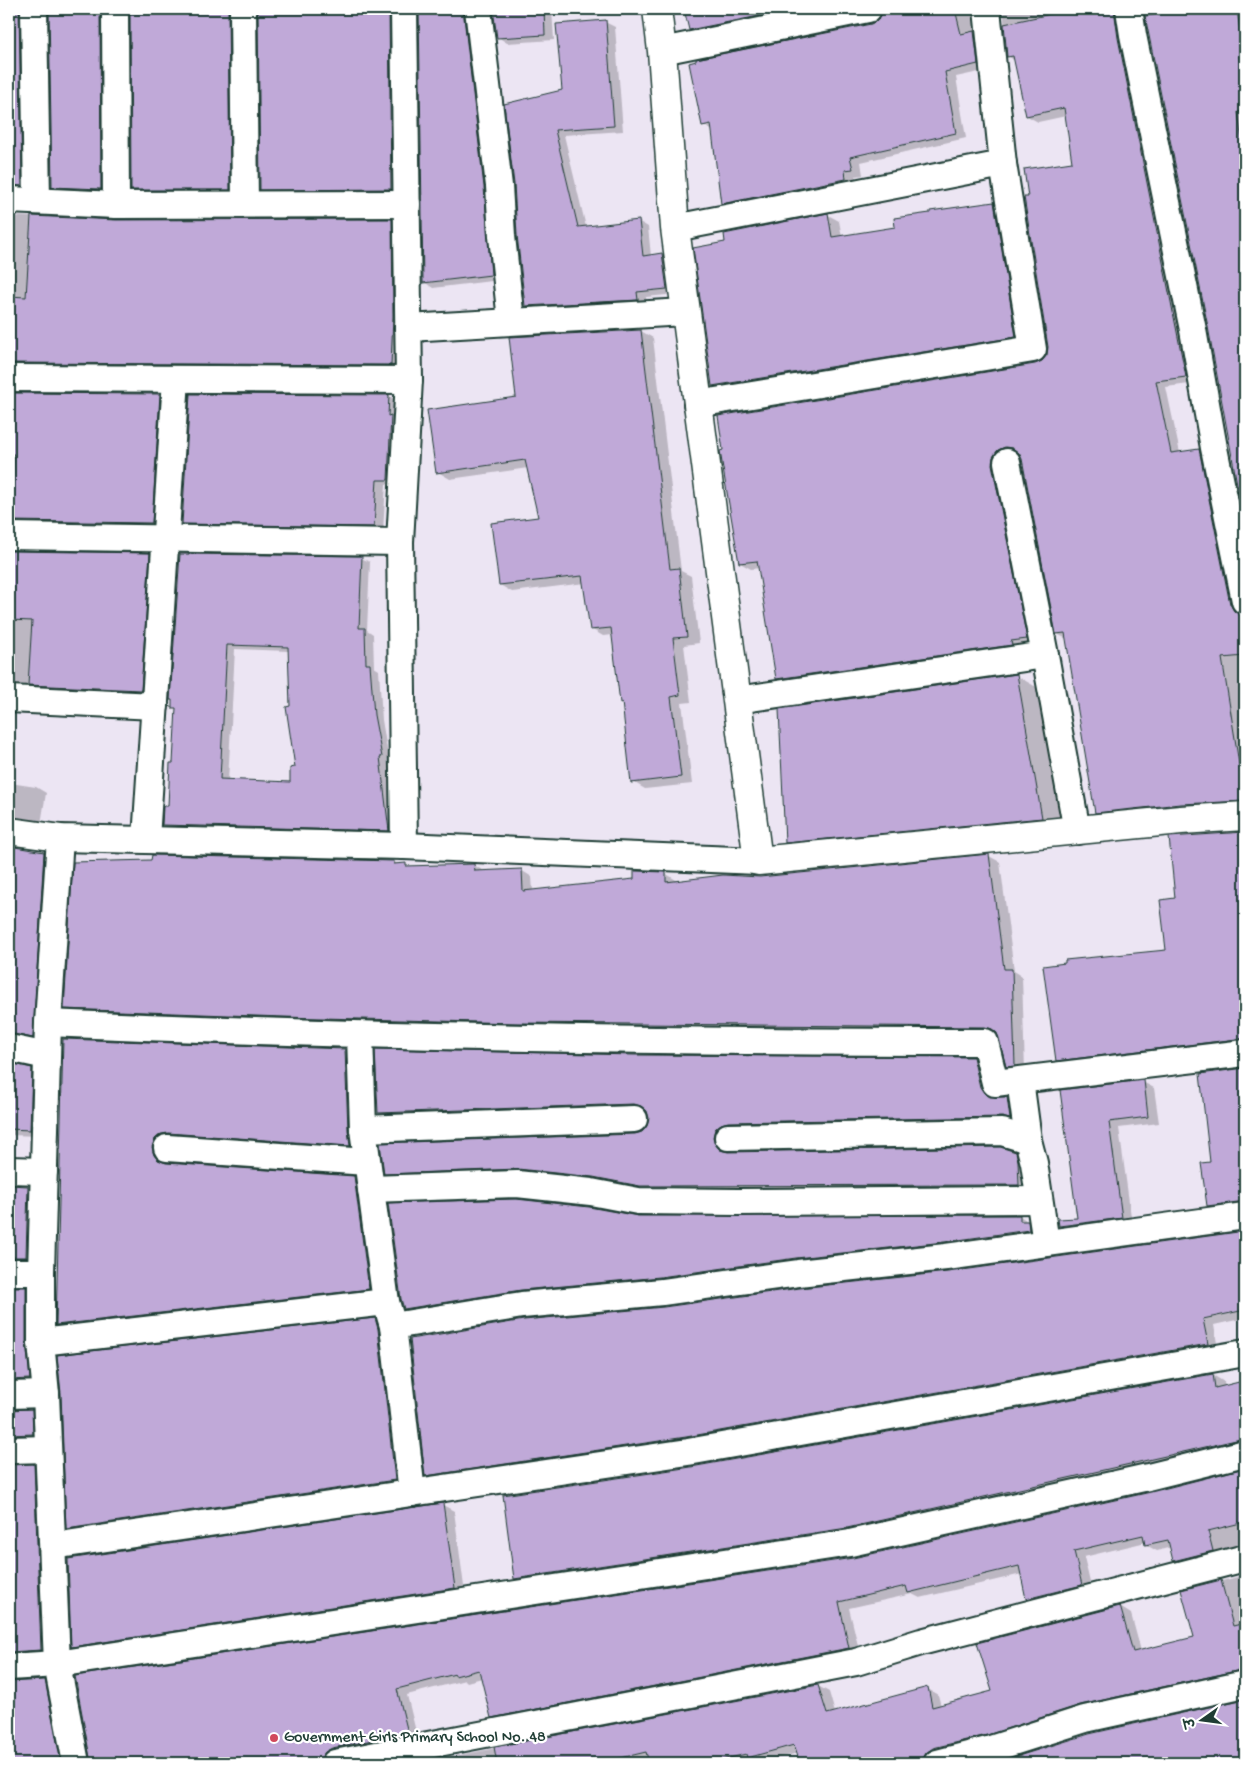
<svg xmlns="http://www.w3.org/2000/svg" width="1254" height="1772" font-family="'Gochi Hand','Playpen Sans Deva',sans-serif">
	<rect width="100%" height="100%" fill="#ece5f3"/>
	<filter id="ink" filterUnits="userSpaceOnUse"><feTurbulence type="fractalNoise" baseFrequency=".02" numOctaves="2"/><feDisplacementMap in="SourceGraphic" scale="10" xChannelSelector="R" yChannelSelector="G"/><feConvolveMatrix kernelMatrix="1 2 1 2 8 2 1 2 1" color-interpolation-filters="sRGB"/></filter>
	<g filter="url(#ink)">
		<!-- shadow -->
		<g fill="#0003" fill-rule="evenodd">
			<polygon points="9,9 30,9 31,190 9,194"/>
			<polygon points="50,9 111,9 110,194 62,192 53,186"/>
			<polygon points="131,9 239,9 239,194 142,195 132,189"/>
			<polygon points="259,9 400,9 400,194 270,194 261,189"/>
			<polygon points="420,9 473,9 500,280 433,288 424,282"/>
			<polygon points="494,9 552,9 554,40 507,43 498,37"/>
			<polygon points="685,9 833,9 701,36 690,29"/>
			<polygon points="884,9 985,9 988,70 956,77 966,138 861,162 863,175 855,176 856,185 733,209 722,203 713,131 703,125 879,21 884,14"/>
			<polygon points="1003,9 1127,9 1197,383 1166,387 1180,453 1199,450 1210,456 1241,611 1245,617 1245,807 1107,818 1096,812 1067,639 1057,634 1023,459 1020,453 1015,453 1037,645 788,685 777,678 760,568 751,569 740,563 1036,365 1043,362 1048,355 1049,347 1030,198 1074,163 1066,116 1038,122 1027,116 1015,61 1008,56"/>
			<polygon points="1178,9 1245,9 1245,520 1230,445"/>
			<polygon points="605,22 615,27 623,131 564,135 586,227 638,221 648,227 651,256 662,254 672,260 676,294 646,297 647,305 535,311 526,305 518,235 563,91"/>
			<polygon points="994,203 1005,209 1026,342 724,392 713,386 727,243 828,215 839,221 842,237 897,228"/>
			<polygon points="9,216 115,221 391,220 402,227 401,371 9,375"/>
			<polygon points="641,331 653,338 681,571 691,576 699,643 684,645 691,702 682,703 692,784 645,789 633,782 624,703 621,702 613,635 603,636 591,629 585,583 512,592 500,585 539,518 528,468 450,479 438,472 517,398 510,338"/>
			<polygon points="9,394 160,395 171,401 162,529 9,533"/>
			<polygon points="389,396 398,401 397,485 386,484 383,531 192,528 183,523"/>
			<polygon points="9,552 149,554 160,561 151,696 9,696"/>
			<path d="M181 555 361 558 370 562 367 630 373 634 374 667 379 670 382 720 389 762H388L397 835 172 830 163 825 170 807 178 710 173 707ZM235 649 289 651 291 707 296 768 291 783 228 781Z"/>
			<polygon points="1017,676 1038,688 1063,830 808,854 786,842"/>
			<polygon points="10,783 36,787 46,793 41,824 9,828"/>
			<polygon points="1245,833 1245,1045 1068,1066 1057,1060 1167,951 1176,899 1170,838"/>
			<polygon points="9,847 44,853 55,859 43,1043 9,1044"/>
			<polygon points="989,856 1000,862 1014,971 1022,976 1025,1071 1018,1072 1007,1066 997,1033 529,1028 76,1014 65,1008 393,862 410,867 474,865 485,872 521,870 532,877 533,891 636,880 665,873 676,880 676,882 760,878"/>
			<polygon points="64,1040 345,1050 354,1055 358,1150 160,1153 164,1164 354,1177 362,1182 377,1293 66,1329 57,1324"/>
			<polygon points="634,1056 973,1058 982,1064 992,1098 1007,1098 1016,1103 1019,1123 722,1143 724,1151 726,1153 1015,1153 1025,1159 1028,1190 650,1191 395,1178 385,1173 642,1133 648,1127 650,1118 647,1109 644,1109 388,1118 379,1113"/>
			<polygon points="9,1065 31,1069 42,1076 41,1136 9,1135"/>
			<polygon points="1245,1069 1245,1208 1219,1212 1208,1205 1212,1163 1201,1075"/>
			<polygon points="1143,1082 1154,1088 1159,1123 1119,1128 1132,1224 1071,1232 1060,1226 1079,1219 1061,1091"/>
			<polygon points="9,1187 28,1188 39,1194 37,1263 9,1269"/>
			<polygon points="1020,1216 1030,1223 1039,1236 416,1314 405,1308 638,1217"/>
			<polygon points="1245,1232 1245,1318 1214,1325 1218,1350 437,1481 426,1475 664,1308 948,1273"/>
			<polygon points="9,1288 26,1288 37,1295 40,1385 9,1392"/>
			<polygon points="375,1320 385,1326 405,1486 158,1522 147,1516"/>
			<polygon points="1213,1375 1224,1382 1225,1387 1245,1383 1245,1446 859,1534 526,1585 515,1578 691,1468"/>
			<polygon points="9,1411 31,1411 42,1417 43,1440 9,1447"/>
			<polygon points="9,1466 34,1466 44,1472 46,1519 9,1521"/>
			<polygon points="1245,1470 1245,1551 1185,1567 1174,1560 1171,1547 1157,1551 1146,1545 1146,1542 1084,1557 1092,1591 1038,1605 1027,1598 1022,1574 920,1598 912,1594 849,1608 860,1654 503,1723 492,1717 482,1678 467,1682 465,1680 407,1695 418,1740 332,1763 92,1763 92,1760 853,1559 1152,1493"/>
			<polygon points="443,1505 454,1511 465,1594 83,1652 73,1646"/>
			<polygon points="38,1563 48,1569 52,1656 9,1664 9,1566"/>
			<polygon points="1245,1575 1245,1677 934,1763 801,1763 798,1753 760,1763 754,1761 743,1763 419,1763 818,1686 829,1692 835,1713 928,1689 938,1695 941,1706 994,1692 1120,1607 1131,1614 1141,1651 1196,1638 1183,1591"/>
			<polygon points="44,1681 56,1687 70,1763 9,1763 9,1683"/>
			<polygon points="1245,1701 1245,1763 1000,1763 1089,1735"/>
		</g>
		<!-- building -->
		<g fill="#c0a9d8" stroke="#1f3d34" fill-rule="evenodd">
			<polygon points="9,9 19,9 22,186 9,185"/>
			<polygon points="49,9 95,9 95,13 100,13 101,189 52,187"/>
			<polygon points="174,9 228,9 230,190 131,190 130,13 174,13"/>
			<polygon points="258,9 389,9 391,189 260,190"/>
			<polygon points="419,9 463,9 484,187 491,275 423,283"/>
			<polygon points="493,9 544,9 545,35 497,38"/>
			<polygon points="684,9 794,9 689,30"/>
			<polygon points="883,9 955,9 961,34 974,31 978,64 945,72 956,133 850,157 853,169 845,170 846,179 721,204 711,124 702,126 689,63 696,61 696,59 871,24 878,20 882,14"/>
			<polygon points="1074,9 1114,9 1118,38 1186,377 1156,381 1171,453 1199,449 1230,604 1234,611 1240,615 1245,616 1245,656 1222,658 1245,801 1180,804 1095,813 1065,633 1056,634 1022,459 1019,453 1012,448 1005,447 998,450 993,457 992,464 1027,639 1011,641 1012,645 776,679 757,561 739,563 720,451 723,450 718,416 1035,364 1042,361 1047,355 1048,347 1024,197 1028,197 1024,169 1072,162 1064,108 1026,116 1013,56 1007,57 1004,24"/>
			<polygon points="1197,9 1237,9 1243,55 1239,56 1245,111 1238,112 1245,166 1245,218 1241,218 1245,252 1245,527 1208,327 1145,16"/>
			<polygon points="606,20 614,126 555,130 578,227 639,220 643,256 662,253 667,289 637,292 638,300 525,306 517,235 514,184 504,104 562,90 556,24"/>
			<polygon points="994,202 1016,337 712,386 693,248 725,242 724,234 828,213 832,237 895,227 894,218 930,213 930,211"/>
			<polygon points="31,216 116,220 392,219 393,316 391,365 9,363 9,296 26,297"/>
			<polygon points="641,330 670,569 679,568 687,637 673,638 680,695 671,697 681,777 631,783 622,702 620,703 611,628 590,630 582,576 499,585 491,523 538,517 525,460 436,473 427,410 516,397 509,337"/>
			<polygon points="9,393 160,394 152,523 11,521 14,454 9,454"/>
			<polygon points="190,394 389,395 388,416 391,415 388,480 377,480 374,527 182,524"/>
			<polygon points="11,551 150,553 141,690 28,685 32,621 9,620"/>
			<path d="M180 554 362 556 359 628H365L366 664H370L374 715 382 757H380L389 831 162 825 163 806H168L170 763H173L176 708H172V700H170ZM227 645 288 647 290 706 286 707 295 767 290 768V782L220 779Z"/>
			<polygon points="1017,674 1042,818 785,843 779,709"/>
			<polygon points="1245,832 1245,1038 1056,1061 1043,966 1065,963 1065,960 1166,950 1160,900 1175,898 1169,837"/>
			<polygon points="9,846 44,852 33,1038 9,1033"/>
			<polygon points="989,854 1004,969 1012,969 1015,1066 1006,1067 997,1033 992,1029 985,1027 517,1023 283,1017 64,1009 73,862 151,860 152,855 394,861 394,864 406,863 406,866 474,864 475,871 522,869 523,891 634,879 634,871 666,872 666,882 723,875 760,877"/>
			<polygon points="63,1039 345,1049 348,1130 350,1146 168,1133 161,1134 155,1139 152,1147 154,1155 158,1160 166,1163 354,1176 369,1289 56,1325"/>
			<polygon points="375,1049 634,1055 973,1057 980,1087 984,1093 990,1097 1007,1097 1010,1119 1002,1117 728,1122 721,1124 715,1129 713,1137 715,1144 720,1150 728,1152 1000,1147 1016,1152 1018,1161 1019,1185 640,1186 593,1177 518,1169 384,1174 380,1143 635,1134 642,1132 647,1126 649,1118 647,1111 641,1106 633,1104 378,1113"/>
			<polygon points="9,1063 32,1068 30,1130 9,1129"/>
			<polygon points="1245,1068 1245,1201 1207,1206 1201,1163 1210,1162 1200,1074"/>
			<polygon points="1144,1080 1148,1117 1109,1122 1122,1218 1059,1226 1058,1219 1077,1218 1060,1090"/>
			<polygon points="9,1185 28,1186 26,1257 9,1257"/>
			<polygon points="516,1199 589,1207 638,1216 1020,1215 1020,1221 1028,1221 1029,1230 944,1242 796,1258 660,1277 521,1290 404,1309 401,1299 388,1203"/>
			<polygon points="1245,1231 1245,1310 1203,1319 1208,1344 686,1437 425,1476 410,1339 524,1320 664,1307 800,1288 948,1272"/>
			<polygon points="9,1287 26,1287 26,1342 30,1379 9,1380"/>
			<polygon points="375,1318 378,1329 395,1480 66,1529 61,1393 57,1355"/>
			<polygon points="1213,1374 1215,1388 1239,1382 1241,1388 1245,1387 1245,1438 847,1528 514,1579 503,1495 691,1467"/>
			<polygon points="32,1409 33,1434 9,1435 9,1410"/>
			<polygon points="34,1464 41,1650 9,1652 9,1465"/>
			<polygon points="1245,1468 1245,1522 1208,1531 1213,1551 1173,1561 1168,1540 1145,1545 1143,1535 1074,1551 1082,1585 1026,1599 1019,1566 908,1593 906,1586 839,1602 849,1648 491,1718 479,1670 455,1676 455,1674 397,1689 408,1733 332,1748 325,1752 321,1760 305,1763 91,1763 75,1676 853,1558 1151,1492"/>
			<polygon points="443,1503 455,1588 71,1647 68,1559"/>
			<polygon points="1221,1580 1233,1626 1245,1623 1245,1669 1080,1705 987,1735 933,1748 926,1753 923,1759 922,1763 800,1763 794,1745 747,1758 746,1754 709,1763 649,1763 646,1752 600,1763 497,1763 494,1747 818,1685 827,1714 928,1687 932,1707 992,1691 977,1643 1120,1606 1133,1652 1194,1637 1181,1590"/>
			<polygon points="45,1680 61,1763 9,1763 9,1682"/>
			<polygon points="1245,1699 1245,1763 996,1763 1089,1734"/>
		</g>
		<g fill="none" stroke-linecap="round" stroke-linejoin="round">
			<defs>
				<g id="minor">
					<polyline points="34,9 37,201"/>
					<polyline points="115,9 116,205"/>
					<polyline points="243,9 245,204"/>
					<polyline points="404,9 409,380 400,542 404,846"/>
					<polyline points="478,9 499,186 502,236 511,321"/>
					<polyline points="1129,9 1133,35 1193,330 1214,448 1245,601"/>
					<polyline points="662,51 868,9"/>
					<polyline points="9,200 116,205 407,204"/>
					<polyline points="675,228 1003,164"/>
					<polyline points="408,328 685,312"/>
					<polyline points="9,378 409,380"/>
					<polyline points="697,404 1033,349 1003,164 987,9"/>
					<polyline points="1007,462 1045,655 1077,831"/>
					<polyline points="9,536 400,542"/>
					<polyline points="9,699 155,706"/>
					<polyline points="737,700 1045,655"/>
					<polyline points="9,831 60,838 404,846 758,861"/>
					<polyline points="60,838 48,1023 41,1272 41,1342 46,1394 57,1664 76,1763"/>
					<polyline points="146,839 176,379"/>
					<path d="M48 1023C361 1037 673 1042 985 1042L995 1083 1245 1053"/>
					<polyline points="360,1035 363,1129 386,1302 393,1326 412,1493"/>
					<polyline points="9,1048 47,1056"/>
					<polyline points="1020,1080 1028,1140"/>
					<polyline points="363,1129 634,1119"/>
					<polyline points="728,1137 1002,1132 1028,1140 1034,1163 1046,1243"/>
					<polyline points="167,1148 367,1162"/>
					<polyline points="9,1170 44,1171"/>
					<polyline points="371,1189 517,1184 591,1192 638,1201 738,1202 1039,1200"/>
					<polyline points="9,1272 41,1272"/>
					<polyline points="393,1326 522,1305 662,1292 798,1273 946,1257 1245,1216"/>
					<polyline points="41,1342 386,1302"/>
					<polyline points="9,1395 46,1394"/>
					<polyline points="9,1450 48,1449"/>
					<polyline points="53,1546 688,1452 1245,1353"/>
					<polyline points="9,1667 57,1664 850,1543 1148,1477 1245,1453"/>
					<polyline points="335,1763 856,1662 921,1642 1245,1558"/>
					<polyline points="937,1763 991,1749 1085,1719 1245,1684"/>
				</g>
				<polyline id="tertiary" points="657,9 662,51 675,228 758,861 1181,820 1245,816"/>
			</defs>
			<!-- minor casing -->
			<use href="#minor" stroke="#1f3d34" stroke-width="30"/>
			<!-- tertiary casing -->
			<use href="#tertiary" stroke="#1f3d34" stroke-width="31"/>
			<!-- minor -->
			<use href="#minor" stroke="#fff" stroke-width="26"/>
			<!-- tertiary -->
			<use href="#tertiary" stroke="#fff" stroke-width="28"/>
		</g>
	</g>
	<!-- markers -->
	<circle fill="#d1495b" stroke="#fff" stroke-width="2" cx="274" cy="1738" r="5"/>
	<g text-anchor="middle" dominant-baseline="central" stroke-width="4.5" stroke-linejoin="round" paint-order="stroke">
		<!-- poi labels -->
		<g font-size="16" fill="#1f3d34" stroke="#fff" text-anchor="start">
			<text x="284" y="1738">Government Girls Primary School No. 48</text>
		</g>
	</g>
	<!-- margin -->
	<rect width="1254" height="1772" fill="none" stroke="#fff" stroke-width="30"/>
	<rect x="15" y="15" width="1224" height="1742" fill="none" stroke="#1f3d34" stroke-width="2" filter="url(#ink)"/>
	<!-- north arrow -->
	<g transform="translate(1202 1720) rotate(256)" stroke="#ffffff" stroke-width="4" paint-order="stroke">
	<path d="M0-4L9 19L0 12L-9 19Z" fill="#1f3d34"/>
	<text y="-8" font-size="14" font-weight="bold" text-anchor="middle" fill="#1f3d34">उ</text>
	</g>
</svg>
